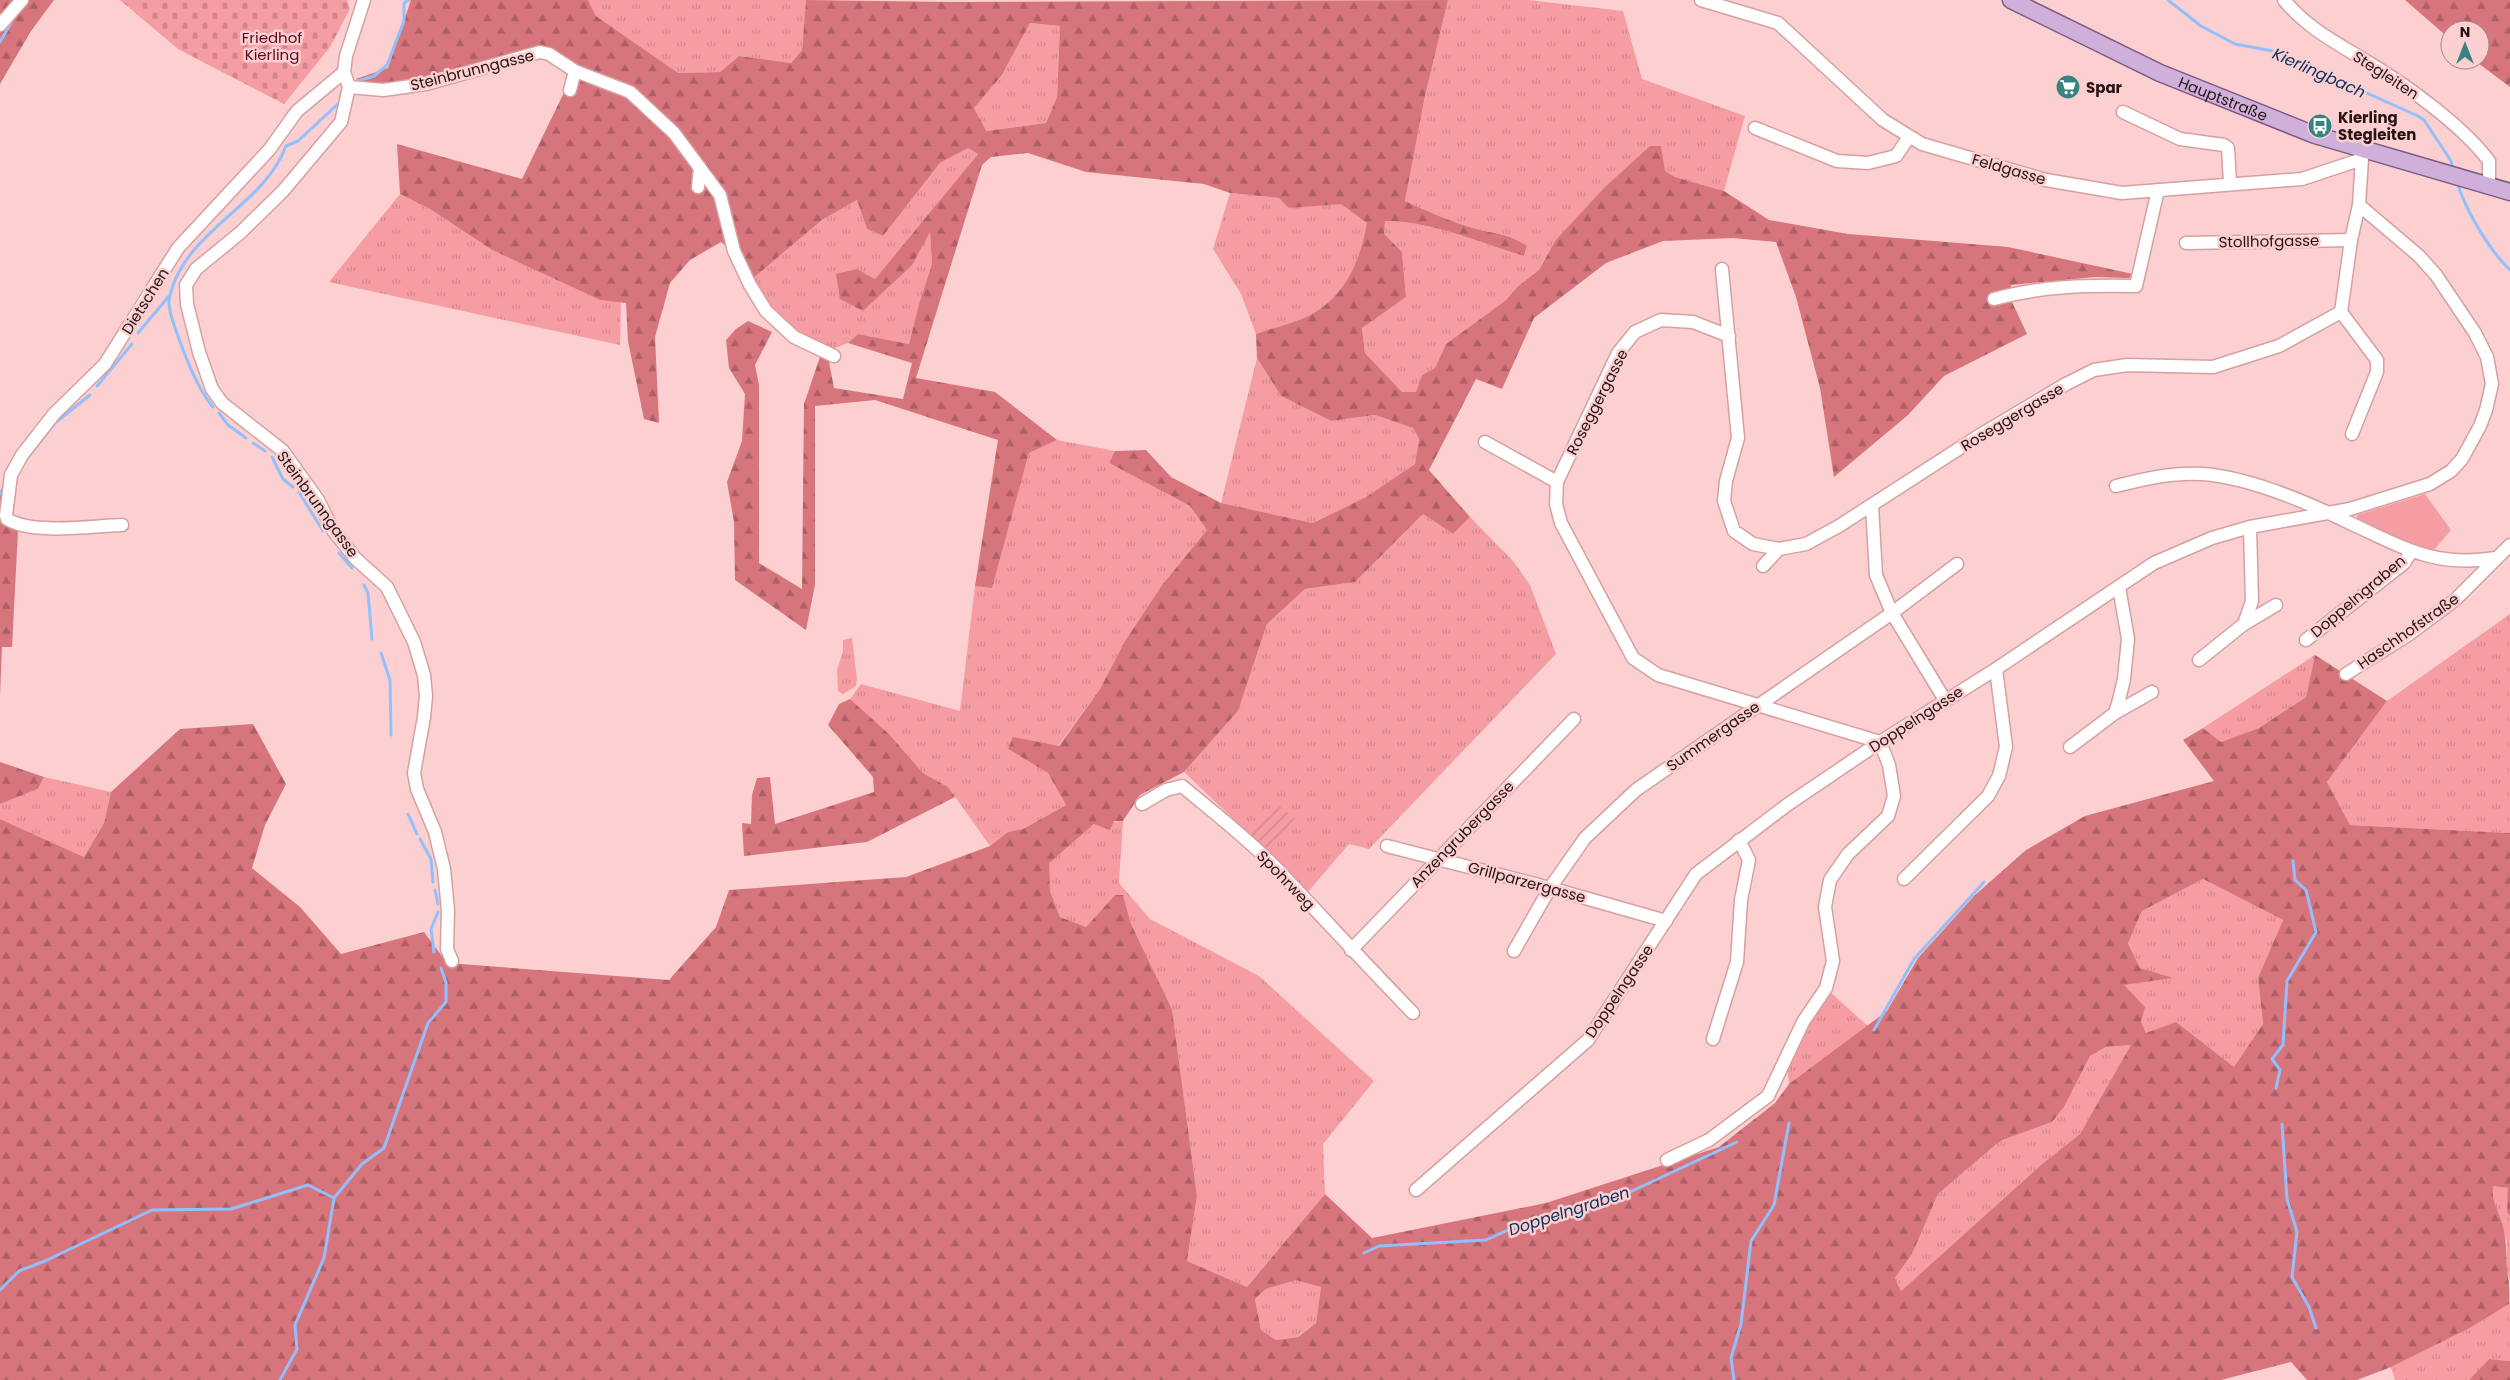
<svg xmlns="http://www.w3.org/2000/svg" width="2510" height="1380" font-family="Poppins,sans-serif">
	<defs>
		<pattern id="grass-tufts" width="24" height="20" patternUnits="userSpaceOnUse" patternTransform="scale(1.25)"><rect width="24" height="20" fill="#f59da3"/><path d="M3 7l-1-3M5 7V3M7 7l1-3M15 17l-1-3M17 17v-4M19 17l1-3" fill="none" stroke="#d2868b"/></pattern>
		<pattern id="forest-firs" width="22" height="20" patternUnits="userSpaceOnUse" patternTransform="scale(1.25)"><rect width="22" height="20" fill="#d7757d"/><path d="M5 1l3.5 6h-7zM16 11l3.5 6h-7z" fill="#ae5f65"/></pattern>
		<pattern id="cemetery-stones" width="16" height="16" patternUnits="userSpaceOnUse" patternTransform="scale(1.25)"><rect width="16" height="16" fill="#f59da3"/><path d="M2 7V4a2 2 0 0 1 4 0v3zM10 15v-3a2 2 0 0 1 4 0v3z" fill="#d2868b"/></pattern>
		<pattern id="garden-furrows" width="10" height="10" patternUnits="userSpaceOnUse" patternTransform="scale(1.25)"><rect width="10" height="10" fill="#f59da3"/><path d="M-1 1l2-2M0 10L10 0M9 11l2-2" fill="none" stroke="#d2868b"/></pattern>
	</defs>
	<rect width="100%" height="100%" fill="#fccfd0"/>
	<!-- grass -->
	<g fill="url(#grass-tufts)">
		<polygon points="588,0 806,0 802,50 791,63 739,56 720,72 677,73 596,16"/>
		<path d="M1448 0H1528L1623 11 1642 79 1745 116 1724 191 1675 177 1664 171 1661 146 1555 241 1539 270 1518 286 1506 300 1446 344 1435 368 1422 375 1416 392H1402L1365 353 1362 327 1406 297 1402 253 1383 234 1385 221C1432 221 1480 243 1524 256L1527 246C1508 232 1494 234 1473 228 1449 221 1427 211 1405 201L1425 96Z"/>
		<polygon points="1030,23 1060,26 1057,97 1046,123 985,131 974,108 1002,75"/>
		<path d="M968 148 978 154 875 279 857 269 863 311 930 231 932 264 919 304 909 344 858 334 848 343 830 350C795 332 772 315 751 280L822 220 857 200 867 229 883 236 940 163Z"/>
		<path d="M1230 193 1341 204 1368 223C1361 257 1348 291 1317 311 1300 322 1275 327 1256 334L1241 294 1213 249Z"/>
		<polygon points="400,194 430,209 492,250 600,300 621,302 620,345 329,282"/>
		<polygon points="1257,358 1281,396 1331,421 1375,415 1413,428 1419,439 1415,464 1366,497 1313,523 1221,503"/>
		<polygon points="1057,440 1115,451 1109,463 1190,506 1207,530 1162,585 1125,641 1100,689 1058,746 1008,749 1048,773 1066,805 1023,829 1008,832 990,846 948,787 923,773 889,734 850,699 861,684 960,711 975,586 992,587 1029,453"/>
		<polygon points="1423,514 1453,534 1470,517 1513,561 1530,585 1556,654 1369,849 1349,844 1307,893 1269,853 1184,772 1238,711 1267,624 1305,589 1355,582"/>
		<polygon points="2510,614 2510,833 2350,825 2327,782 2387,701"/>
		<polygon points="852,638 857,679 856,686 843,694 838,691 837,670 843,651 843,640"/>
		<polygon points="2315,655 2306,697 2259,728 2221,742 2203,728"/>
		<polygon points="44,777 111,792 104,823 84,857 0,819 0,804 38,789"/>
		<polygon points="1123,821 1119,883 1150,919 1259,976 1374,1081 1323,1144 1325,1194 1247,1287 1187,1261 1197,1196 1172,1009 1131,924 1123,895 1115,895 1086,927 1060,917 1050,891 1048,863 1094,824"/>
		<polygon points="2203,879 2283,920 2258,978 2263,1024 2234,1068 2207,1046 2146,1033 2123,985 2171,978 2140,968 2128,942 2142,911"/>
		<polygon points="1831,993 1869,1027 1789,1084 1787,1063 1805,1027"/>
		<polygon points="2132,1045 2080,1134 2042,1164 1901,1291 1895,1278 1912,1254 1938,1194 2000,1141 2052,1122 2064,1107 2090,1056 2106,1047"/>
		<polygon points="2493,1186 2509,1188 2507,1211 2510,1216 2510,1280 2507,1271 2507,1242 2501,1221 2492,1202"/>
		<polygon points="1296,1279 1321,1287 1316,1323 1297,1337 1276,1340 1261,1330 1255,1299 1266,1289"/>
		<polygon points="2510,1300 2510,1361 2489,1359 2469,1380 2395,1380 2391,1367 2470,1328 2509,1304"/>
	</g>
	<!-- forest -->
	<g fill="url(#forest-firs)" fill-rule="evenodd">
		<polygon points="0,0 54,0 31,31 0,84"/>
		<path d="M411 0H588L596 16 678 73 720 72 739 56 791 63 802 50 806 0 949 2 1448 0 1425 96 1405 201C1427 211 1449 221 1473 228 1494 234 1509 233 1527 246L1524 256C1480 243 1432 221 1385 221L1384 234 1402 252 1406 297 1362 328 1365 353 1402 392H1416L1422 375 1435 368 1446 344 1506 300 1518 286 1539 270 1555 241 1604 188 1650 146H1661L1665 171 1675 177 1724 191 1769 220 1848 234 2008 247 2133 274 2129 278 2095 277 2011 285V300L2027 334 1944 376 1908 415 1834 477 1820 388 1796 297 1776 242 1733 238 1663 241 1606 263 1534 318 1502 389 1476 379 1429 470 1470 517 1453 534 1423 514 1355 582 1305 589 1267 624 1238 711 1184 772 1140 795 1123 821H1114L1110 830 1094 824 1049 863 1050 891 1060 917 1086 927 1115 895H1123L1131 924 1172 1009 1197 1196 1187 1261 1247 1287 1325 1194 1372 1238 1546 1203 1719 1147 1775 1103 1789 1084 1887 1011 1918 958 1974 896 2026 850 2085 816 2214 781 2183 740 2203 728 2221 742 2259 728 2306 697 2315 655 2387 701 2327 782 2350 825 2510 833V1216L2507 1212 2508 1188 2493 1186C2492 1205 2497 1206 2502 1223 2507 1239 2506 1253 2507 1270 2509 1281 2510 1292 2509 1304L2470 1328 2391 1367 2357 1380H2307L2291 1362 2221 1380H0V819L84 857 104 823 111 792 180 729 253 724 286 784 265 825 252 868 300 907 341 954 424 932 447 963 669 980 716 927 729 890 906 877 990 846 1008 832 1023 829 1066 805 1048 773 1008 749 1013 737 1059 746 1100 689 1125 641 1162 585 1207 530 1190 506 1109 463 1115 451 1146 450 1171 477 1221 503 1313 523 1366 497 1415 464 1419 439 1413 428 1375 415 1331 421 1281 396 1257 358 1256 334C1275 327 1300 322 1317 311 1348 291 1361 257 1367 223L1341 204 1289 208 1279 198 1230 193 1204 184 1086 172 1028 153 991 157 982 165 916 378 995 392 1057 440 1029 453 992 588 975 586 998 440 875 400 815 406V585L806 630 735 580 734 522 727 482 742 441 745 394 729 368 726 340 736 329 748 321 772 332 755 365 759 385V563L802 589 804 404 821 354 828 357 834 388 903 399 912 363 848 343 858 334 909 344 919 304 932 264 930 232 912 265 863 311 840 299 836 274 857 269 875 279 978 154 968 148 940 163 883 236 867 229 857 200 822 220 751 280 732 251 721 242 690 260 670 283 655 337 659 423 644 419 628 341 626 303 600 300 492 250 430 209 400 194 397 144 522 179 573 74 537 47 426 82 365 86 356 79 388 68ZM1030 23 1060 26 1057 97 1046 123 986 131 974 108 1002 75ZM2203 879 2283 920 2258 978 2263 1024 2234 1067 2176 1022 2146 1033 2141 1022 2145 1007 2124 985 2173 978 2140 968 2128 943 2142 911ZM2131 1045 2080 1134 2042 1164 1901 1291 1895 1278 1912 1254 1938 1194 2000 1141 2052 1122 2064 1107 2090 1056 2106 1047ZM1296 1280 1321 1287 1316 1323 1298 1337 1276 1340 1261 1330 1255 1299 1266 1289Z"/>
		<polygon points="2405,0 2510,0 2510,87 2474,60 2480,60 2480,30 2450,30 2450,39"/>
		<polygon points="3,492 6,525 18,531 12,647 2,647 0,696 0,495"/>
		<polygon points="850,699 889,734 923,773 948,787 955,797 867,842 744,856 742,823 751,824 752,795 757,778 770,777 775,824 874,792 873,777 828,725 839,704"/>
		<polygon points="0,762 44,777 38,789 0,804"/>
		<polygon points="2489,1359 2510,1361 2510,1380 2469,1380"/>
	</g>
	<!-- cemetery -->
	<polygon fill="url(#cemetery-stones)" points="120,0 347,0 350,9 330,47 284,104 178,49"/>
	<!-- park -->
	<polygon fill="#f59da3" points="2425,494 2451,530 2432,552 2415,547 2357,518 2357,515"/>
	<!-- garden -->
	<polygon fill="url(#garden-furrows)" points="1278,805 1298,821 1269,853 1250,834"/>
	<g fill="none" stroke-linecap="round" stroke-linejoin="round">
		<!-- stream -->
		<g stroke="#93c0fc" stroke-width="3">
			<polyline points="2168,0 2201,26 2235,44 2273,51 2418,116 2424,120 2451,161 2453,169"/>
			<polyline points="0,42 12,21"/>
			<polyline points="358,81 374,76 387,65 404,21 404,3 409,0"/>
			<path d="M2457 182C2465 209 2489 250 2510 270"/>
			<polyline points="138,333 169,296"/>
			<polyline points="97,386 132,344"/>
			<path d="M213 407C197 387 188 363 179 339 175 327 166 307 170 295 186 230 264 206 286 146L298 141 339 103"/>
			<polyline points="219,413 228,425 246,438"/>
			<polyline points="253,443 265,451"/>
			<polyline points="272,457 283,479 293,487"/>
			<polyline points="25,461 55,423 90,395"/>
			<polyline points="299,492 323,531"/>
			<polyline points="0,494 4,486"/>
			<polyline points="339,553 352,568"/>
			<polyline points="364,585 368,593 372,639"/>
			<polyline points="381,653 390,680 391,735"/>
			<polyline points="408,814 417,834"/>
			<polyline points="420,839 431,859 433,882"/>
			<polyline points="435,890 438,904"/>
			<polyline points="434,952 431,929 438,912"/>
			<polyline points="1874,1030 1914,959 1984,882"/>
			<polyline points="2276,1088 2280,1070 2272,1059 2283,1045 2287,981 2316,932 2306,890 2295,880 2293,861"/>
			<polyline points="2282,1124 2287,1199 2297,1232 2292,1277 2309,1307 2316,1328"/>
			<polyline points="1364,1253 1379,1246 1486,1240 1528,1221 1632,1191 1737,1142"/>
			<polyline points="0,1290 19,1271 45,1261 152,1210 231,1209 308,1185 334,1198"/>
			<polyline points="280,1380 297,1349 295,1325 324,1258 334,1198 362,1164 384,1148 428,1023 446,1002 446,983 441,968"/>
			<polyline points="1734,1380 1731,1358 1741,1324 1751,1241 1774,1205 1789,1123"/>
		</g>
		<defs>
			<g id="minor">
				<polyline points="364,0 346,56 344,72 349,87 341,122 283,191 240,233 196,269 186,285 187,304 199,352 212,389 222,403 283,451 318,500 333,530 355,558 387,587 414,642 424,675 426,696 424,717 414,773 417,789 435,832 444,869 448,910 447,949 452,961"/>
				<polyline points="1701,0 1778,23 1883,120 1922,144 2046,180 2122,193 2302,179 2362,159"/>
				<path d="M2284 0C2307 28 2335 42 2366 61 2405 84 2462 125 2489 161V185"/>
				<polyline points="0,25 22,0"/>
				<polyline points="349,87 383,90 426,84 540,52 549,54 575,71 630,92 674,133 720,195 734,251 750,285 766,311 794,337 834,356"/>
				<polyline points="570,90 575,71"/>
				<polyline points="2123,112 2180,139 2224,145 2228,148 2230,183"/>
				<polyline points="1755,128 1837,161 1868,163 1896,156 1909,137"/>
				<polyline points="698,187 700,168"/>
				<polyline points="2186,243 2351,240"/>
				<polyline points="1722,269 1738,438 1726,481 1724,501 1734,531 1753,544 1779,549 1806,544 1839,526 1977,437 2066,384 2094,370 2127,365 2213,367 2279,346 2341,312 2351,240 2359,205 2362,159 2365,151"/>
				<path d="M1994 299C2040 286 2088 285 2136 286L2158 190"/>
				<polyline points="2341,312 2377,360 2377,372 2352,434"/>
				<polyline points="1485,442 1557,482"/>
				<path d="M2116 486C2144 479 2173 472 2202 474 2250 477 2309 503 2352 524 2404 548 2436 568 2496 558"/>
				<polyline points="1872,505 1876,575 1892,613 1945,700"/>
				<path d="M122 525C91 526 32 535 7 519L6 515 11 475 22 455 54 414 105 364 178 248 269 150 297 111 344 72"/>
				<polyline points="1763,566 1779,549"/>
				<polyline points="2244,624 2276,605"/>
				<polyline points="2306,640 2404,563 2411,552"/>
				<polyline points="2199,660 2244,624 2252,601 2250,527"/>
				<polyline points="2346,674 2408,635 2455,600 2510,545"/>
				<polyline points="2115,713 2152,692"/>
				<polyline points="2070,747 2115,713 2119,700 2124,679 2128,639 2119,587"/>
				<path d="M1142 804 1166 790 1182 786C1213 812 1246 837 1274 866 1321 915 1366 965 1413 1013"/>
				<polyline points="1387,846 1550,888 1666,921"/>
				<polyline points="1904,879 1988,796 1999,776 2006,747 1996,669"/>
				<polyline points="1351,950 1574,719"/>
				<polyline points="1514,951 1550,888 1585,838 1636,790 1892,613 1957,564"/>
				<polyline points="1713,1039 1737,962 1741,900 1749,860 1739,840"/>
				<polyline points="1667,1160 1709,1140 1768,1096 1803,1022 1826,988 1833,961 1825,907 1830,880 1848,854 1888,816 1894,796 1889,765 1880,742 1658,675 1633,658 1561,523 1556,504 1557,482 1618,353 1635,332 1661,320 1693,322 1729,336"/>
				<polyline points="1416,1190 1588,1040 1696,874 1787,805 1880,742 1996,669 2154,563 2212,538 2250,527 2350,509 2430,484 2451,471 2462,459 2480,426 2486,410 2492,384 2487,357 2475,333 2436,275 2419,256 2359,205"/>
			</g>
			<g id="major">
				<path id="s1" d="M2011 0 2160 73 2315 135 2510 192"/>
			</g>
		</defs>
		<!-- minor casing -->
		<use href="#minor" stroke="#d6a0a2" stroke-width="15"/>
		<!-- major casing -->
		<use href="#major" stroke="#7e5784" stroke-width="19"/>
		<!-- minor -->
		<use href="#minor" stroke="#fff" stroke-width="12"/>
		<!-- major -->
		<use href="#major" stroke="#ceb0da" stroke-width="16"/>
	</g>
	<!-- icons -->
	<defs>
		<symbol id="supermarket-disc" viewBox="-11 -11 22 22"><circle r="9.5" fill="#398282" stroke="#fccfd0"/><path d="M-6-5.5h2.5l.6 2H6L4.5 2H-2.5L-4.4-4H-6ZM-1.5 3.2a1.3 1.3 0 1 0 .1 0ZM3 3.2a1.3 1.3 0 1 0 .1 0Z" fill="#fff"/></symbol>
		<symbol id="bus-disc" viewBox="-11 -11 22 22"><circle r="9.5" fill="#398282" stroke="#fccfd0"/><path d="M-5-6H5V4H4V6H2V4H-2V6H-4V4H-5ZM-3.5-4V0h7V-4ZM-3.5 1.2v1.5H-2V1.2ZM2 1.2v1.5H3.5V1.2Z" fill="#fff"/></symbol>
	</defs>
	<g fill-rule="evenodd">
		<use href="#supermarket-disc" x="2054" y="73" width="28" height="28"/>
		<use href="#bus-disc" x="2306" y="112" width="28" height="28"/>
	</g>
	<g text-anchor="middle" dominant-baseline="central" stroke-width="5" stroke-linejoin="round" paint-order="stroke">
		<!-- park labels -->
		<g font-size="15" fill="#63061d" stroke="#fccfd0">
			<text x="272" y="37">Friedhof<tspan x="272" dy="17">Kierling</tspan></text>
		</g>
		<!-- street labels -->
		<g font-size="15" fill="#261214" stroke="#fccfd0">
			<text transform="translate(472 70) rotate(-14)">Steinbrunngasse</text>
			<text transform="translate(2386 75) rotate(33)">Stegleiten</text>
			<text stroke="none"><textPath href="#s1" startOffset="234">Hauptstraße</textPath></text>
			<text transform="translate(2009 169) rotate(16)">Feldgasse</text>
			<text transform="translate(2269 241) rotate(-1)">Stollhofgasse</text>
			<text transform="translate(145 301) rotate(-58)">Dietschen</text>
			<text transform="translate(1597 402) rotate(-63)">Roseggergasse</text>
			<text transform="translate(2012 417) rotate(-31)">Roseggergasse</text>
			<text transform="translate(318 504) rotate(54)">Steinbrunngasse</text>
			<text transform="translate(2358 596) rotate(-40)">Doppelngraben</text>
			<text transform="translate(2408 631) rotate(-35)">Haschhofstraße</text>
			<text transform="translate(1916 719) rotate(-33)">Doppelngasse</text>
			<text transform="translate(1713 736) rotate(-35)">Summergasse</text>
			<text transform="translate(1462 834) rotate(-46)">Anzengrubergasse</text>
			<text transform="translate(1286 880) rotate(46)">Spohrweg</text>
			<text transform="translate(1527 882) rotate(15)">Grillparzergasse</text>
			<text transform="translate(1619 991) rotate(-56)">Doppelngasse</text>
		</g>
		<!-- poi labels -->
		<g font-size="15" font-weight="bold" fill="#261214" stroke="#fccfd0" text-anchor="start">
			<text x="2086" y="87">Spar</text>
			<text x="2338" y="117">Kierling<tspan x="2338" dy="17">Stegleiten</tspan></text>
		</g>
		<!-- water labels -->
		<g font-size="16" font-style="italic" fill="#0c3260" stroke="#fccfd0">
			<text transform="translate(2319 73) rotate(24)">Kierlingbach</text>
			<text transform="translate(1569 1211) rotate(-18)">Doppelngraben</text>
		</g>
	</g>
	<!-- north arrow -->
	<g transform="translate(2465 45)"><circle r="24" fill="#fccfd0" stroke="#a68385"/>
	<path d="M0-4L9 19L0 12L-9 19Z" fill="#398282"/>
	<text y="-8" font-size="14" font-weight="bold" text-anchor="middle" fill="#261214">N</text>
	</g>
</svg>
